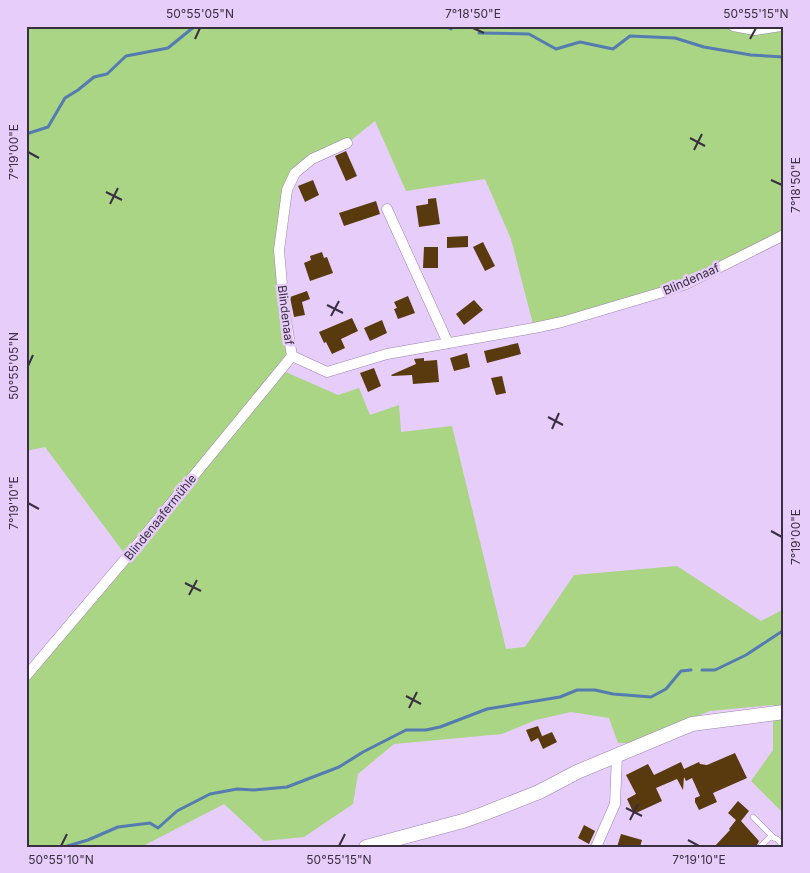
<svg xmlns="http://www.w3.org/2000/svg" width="810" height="873" font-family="Inter,sans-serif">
	<rect width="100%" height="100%" fill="#e7cdf9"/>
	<!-- green -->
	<polygon fill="#a9d584" points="26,26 784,26 784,232 700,277 534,328 511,239 485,179 406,191 375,121 350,141 295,173 279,250 292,356 281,370 338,395 359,388 370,415 399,405 401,432 452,426 506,649 525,647 574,575 677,566 761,621 784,609 784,814 751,781 773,750 773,705 710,711 630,743 618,743 609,718 571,712 536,720 502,734 394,744 358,774 353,804 304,837 264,841 224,804 141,847 107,846 105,847 26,847 26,676 127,557 45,447 26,451"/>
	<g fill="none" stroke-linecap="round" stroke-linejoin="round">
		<!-- stream -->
		<g stroke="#547cb0" stroke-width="3">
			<polyline points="270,26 275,26"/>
			<polyline points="445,26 451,29"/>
			<polyline points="479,33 529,34 556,49 580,42 613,49 630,36 675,38 704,47 751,55 784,57"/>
			<polyline points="26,134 48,127 65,98 78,90 94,77 107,74 126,56 168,48 195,26 196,26"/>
			<polyline points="702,670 715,670 746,655 784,630"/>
			<polyline points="64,847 88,840 118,827 150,823 158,828 177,811 210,794 237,789 254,790 287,787 339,767 363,752 406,730 426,730 440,727 487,709 560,697 577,690 595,690 613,694 651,697 666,689 681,671 691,670"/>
		</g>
	</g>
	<!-- building -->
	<g fill="#593a0f">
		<polygon points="346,151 357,176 346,181 335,156"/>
		<polygon points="313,180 319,195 305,202 298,186"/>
		<polygon points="436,198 440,224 419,227 416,206 428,204 428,199"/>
		<polygon points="376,201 380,214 344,226 339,213"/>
		<polygon points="468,236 468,247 447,248 447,237"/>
		<polygon points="483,242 495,266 485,271 473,247"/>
		<polygon points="424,247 438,247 438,268 423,268"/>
		<polygon points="322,252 324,258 327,257 333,273 310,281 304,263 311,260 310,256"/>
		<polygon points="307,291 310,299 302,302 305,315 294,317 290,297"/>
		<polygon points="408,296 415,313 398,319 394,309 397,308 394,302"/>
		<polygon points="474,300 483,310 464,325 456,314"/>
		<polygon points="352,318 358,331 341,339 345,348 332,354 326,342 324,343 319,332"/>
		<polygon points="382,320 387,333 370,341 364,328"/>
		<polygon points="518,343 521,354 487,363 484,351"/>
		<polygon points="467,353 470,367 454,371 450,358"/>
		<polygon points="424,358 424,361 437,360 439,382 413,384 412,375 392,376 391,375 416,364 414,359"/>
		<polygon points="374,368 381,386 368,392 360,373"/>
		<polygon points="502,376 506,393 496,395 491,378"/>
		<polygon points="538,726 542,736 540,737 552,732 557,742 543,749 538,738 531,742 526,730"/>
		<polygon points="735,753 747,778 713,793 717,802 699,810 695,802 695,798 700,796 692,778 686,781 684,777 683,790 677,779 656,788 662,801 634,814 627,799 636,794 626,775 648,764 654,775 681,762 684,769 699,762 700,764 707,765"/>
		<polygon points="738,801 749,811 741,821 759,841 756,847 714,847 730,830 729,829 736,820 728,813"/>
		<polygon points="584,825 595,831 589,844 578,838"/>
		<polygon points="621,834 642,840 640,847 617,847"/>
	</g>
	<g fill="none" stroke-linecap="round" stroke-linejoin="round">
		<defs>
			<g id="service">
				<polyline points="753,817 774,838"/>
				<polyline points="760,847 769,838 772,837 777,839 784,847"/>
			</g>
			<g id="minor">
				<polyline points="733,26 755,30 781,26"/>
				<polyline points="387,209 448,343"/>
				<polyline points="292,356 327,372 387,354 534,328 562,322 663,292 686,284 784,235"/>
				<polyline points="292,356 284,309 279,250 287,190 295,173 312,159 347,143"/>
				<polyline points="26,676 127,557 292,356"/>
				<polyline points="596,847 615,804 617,755"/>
			</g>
			<polyline id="secondary" points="366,847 463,821 483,814 539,792 577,772 692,724 784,712"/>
		</defs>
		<!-- service casing -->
		<use href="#service" stroke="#9d84ad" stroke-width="6"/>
		<!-- minor casing -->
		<use href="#minor" stroke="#9d84ad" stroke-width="11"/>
		<!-- secondary casing -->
		<use href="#secondary" stroke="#9d84ad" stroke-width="15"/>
		<!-- service -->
		<use href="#service" stroke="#fff" stroke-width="5"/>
		<!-- minor -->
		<use href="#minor" stroke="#fff" stroke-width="10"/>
		<!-- secondary -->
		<use href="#secondary" stroke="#fff" stroke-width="14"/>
	</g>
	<!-- ticks -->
	<path fill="none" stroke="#392f40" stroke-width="2" d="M473 28 484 33M195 39 200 28M750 39 756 28M690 138 705 146M694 150 702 134M28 152 39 158M771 180 782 185M106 192 122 200M110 204 118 188M327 305 343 313M331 316 339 301M28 366 33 355M548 417 563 425M552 429 559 413M28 503 39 509M771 531 782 537M185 583 201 591M189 595 197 580M406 696 421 704M409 708 417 692M626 808 642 816M630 820 638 804M688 840 699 846M61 846 67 834M339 846 345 834"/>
	<g text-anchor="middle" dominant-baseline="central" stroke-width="5" stroke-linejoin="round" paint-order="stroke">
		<!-- street labels -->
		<g font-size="12" fill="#392f40" stroke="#e7cdf9">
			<text transform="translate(691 279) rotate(-24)">Blindenaaf</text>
			<text transform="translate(286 315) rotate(83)">Blindenaaf</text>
			<text transform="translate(160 517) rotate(-51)">Blindenaafermühle</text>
		</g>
	</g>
	<!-- border -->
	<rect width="810" height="873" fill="none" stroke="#e7cdf9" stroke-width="55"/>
	<rect x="28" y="28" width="754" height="818" fill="none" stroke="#392f40" stroke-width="2"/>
	<g font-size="12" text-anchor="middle" fill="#392f40">
		<text x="200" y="18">50°55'05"N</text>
		<text x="473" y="18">7°18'50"E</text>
		<text x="756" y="18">50°55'15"N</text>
		<text transform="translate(14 152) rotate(-90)" y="4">7°19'00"E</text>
		<text transform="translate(796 185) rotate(-90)" y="4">7°18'50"E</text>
		<text transform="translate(14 366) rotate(-90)" y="4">50°55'05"N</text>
		<text transform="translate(14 503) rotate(-90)" y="4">7°19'10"E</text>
		<text transform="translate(796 537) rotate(-90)" y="4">7°19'00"E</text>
		<text x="61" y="864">50°55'10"N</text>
		<text x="339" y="864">50°55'15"N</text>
		<text x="699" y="864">7°19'10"E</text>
	</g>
</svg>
